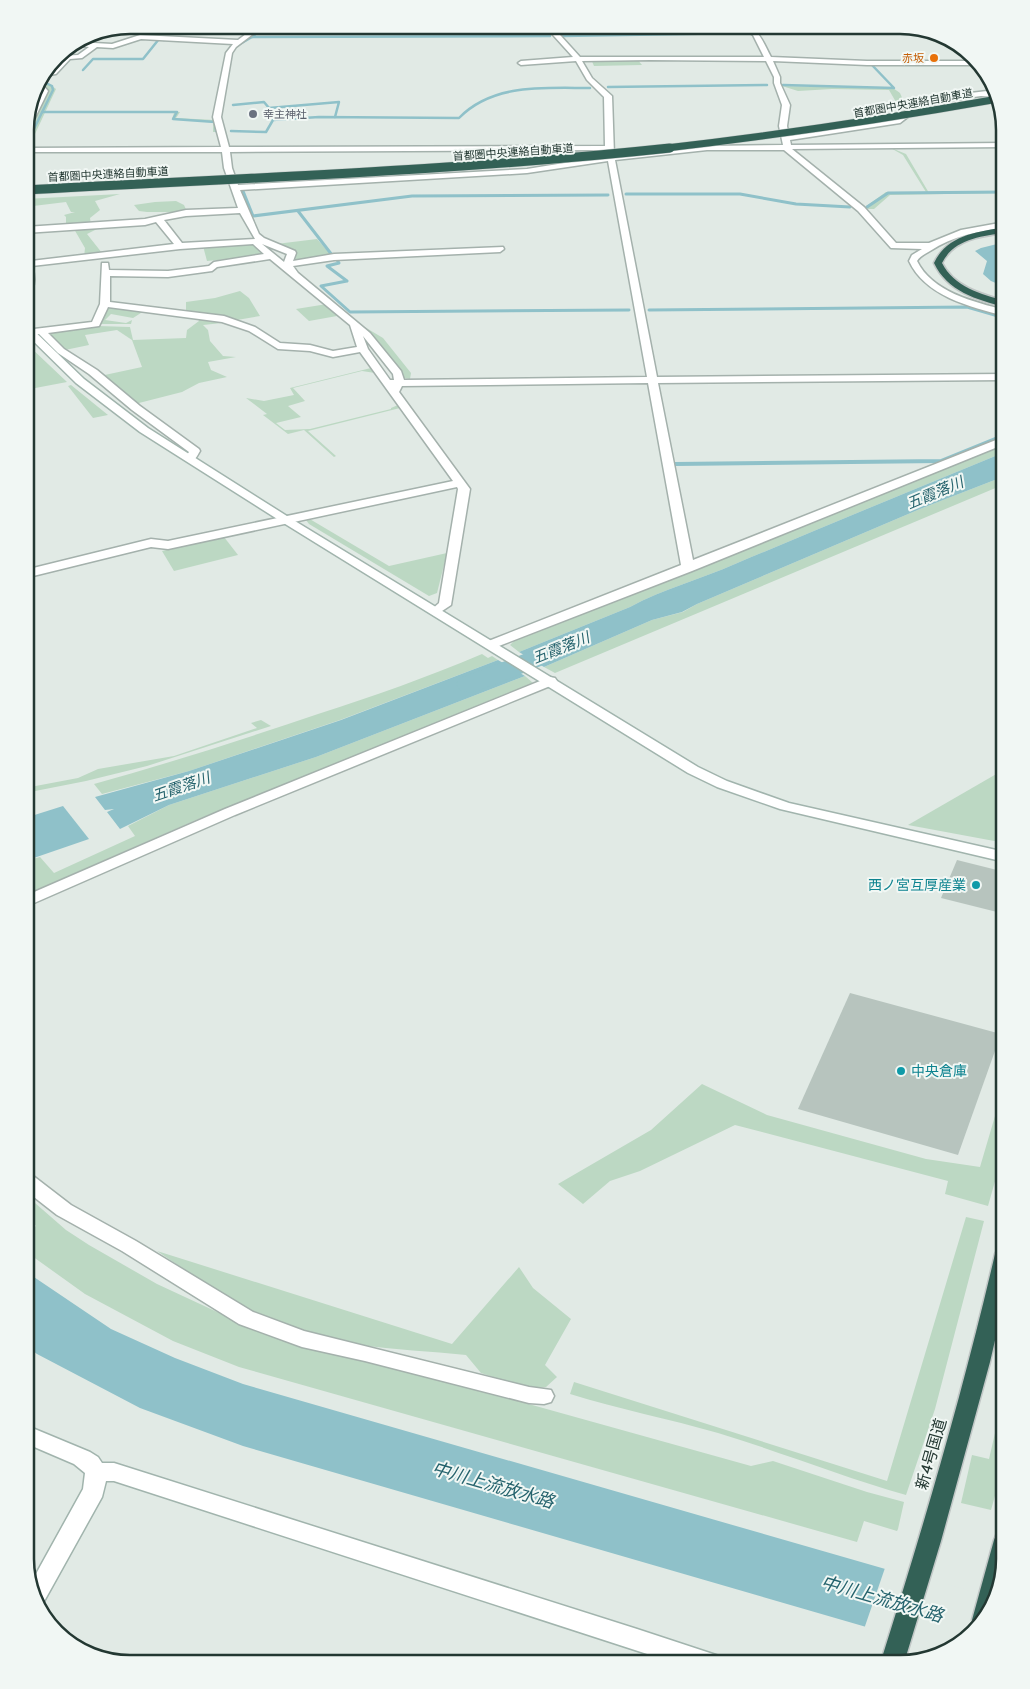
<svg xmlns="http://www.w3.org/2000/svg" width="1030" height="1689" font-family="Cabin,'Noto Sans JP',sans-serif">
	<rect width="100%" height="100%" fill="#e1eae5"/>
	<!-- green -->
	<g fill="#bcd8c3">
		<polygon points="591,59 637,59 642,65 594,66"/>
		<polygon points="41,78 56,89 28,149 219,147 219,132 213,132 213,123 207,121 172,119 174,113 125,111 180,112 176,118 215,120 221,147 217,149 25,150 25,134 47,91 46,87 38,82"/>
		<polygon points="782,86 893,88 900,93 906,107 900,109 889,90 832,89 798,91"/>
		<polygon points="889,147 906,154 929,193 1005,191 1005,193 890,195 874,209 868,209 865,207 886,192 926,192 903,155"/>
		<polygon points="120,194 95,201 100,210 90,218 91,225 66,227 66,217 64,215 75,212 71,212 66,202 25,207 25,199"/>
		<polygon points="176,201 184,205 187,212 147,212 139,211 134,205 155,202"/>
		<polygon points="135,225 97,229 87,234 102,253 84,257 85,248 74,229"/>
		<polygon points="317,239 332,256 301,261 295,260 296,252 276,244"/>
		<polygon points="249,243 253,244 267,254 265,256 207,261 203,246"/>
		<polygon points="240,291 249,298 260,316 237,320 186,311 186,302 215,298"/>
		<polygon points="327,304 337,316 309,321 296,309"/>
		<polygon points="110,307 144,311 133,318 111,314 105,320 126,323 132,320 131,324 101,324 106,308"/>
		<polygon points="197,316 231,322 203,325 208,330 210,341 223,356 236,357 208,362 211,370 227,377 199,383 182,392 135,404 100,376 142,367 132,340 117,330 85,335 89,345 65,350 48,332 98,326 130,327 133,340 186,338 187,330 199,321"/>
		<polygon points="363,326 383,338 411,373 410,379 404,378 400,370 379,342"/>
		<polygon points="25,346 29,346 67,382 30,389 28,386 25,386"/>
		<polygon points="371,368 375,373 362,371 293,388 305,401 288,406 301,417 276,423 285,430 310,429 391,409 391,408 398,405 400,408 308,431 336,456 334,457 304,430 288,434 263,415 267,414 246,398 264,401 294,395 290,388"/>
		<polygon points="71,385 108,415 93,418 68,386"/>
		<path d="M1005 442V452C915 489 825 526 735 564 701 579 663 589 630 607L519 652 510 645 516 639Z"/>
		<polygon points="1005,476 1005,484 555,673 544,667 652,620 683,612 697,604 920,509"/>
		<polygon points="308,518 389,566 447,553 437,593 429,596 309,524 306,520"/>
		<polygon points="224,537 238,555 174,571 162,551"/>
		<path d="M482 654 488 658 492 656 498 660 340 720 189 771 102 794 94 784C170 763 244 739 318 714 374 696 428 677 482 654Z"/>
		<polygon points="525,676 533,683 196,820 25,895 25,861 40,857 54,873 135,836 128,826 169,805 316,757"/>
		<polygon points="261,720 271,726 147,766 86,781 25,793 25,788 78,778 98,769 174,756 257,728 251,723"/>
		<polygon points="1005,769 1005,843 908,825"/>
		<polygon points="1005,1082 1005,1146 988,1206 945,1194 948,1181 735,1125 640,1171 610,1181 583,1204 558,1184 651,1130 702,1084 767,1115 926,1159 980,1167"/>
		<polygon points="31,1202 35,1203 66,1230 89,1245 157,1284 228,1317 389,1365 751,1466 773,1461 867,1492 904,1502 898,1529 897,1531 864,1521 857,1542 239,1367 173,1341 85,1294 25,1251 25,1233 36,1226 25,1214 25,1203"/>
		<path d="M966 1217 984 1221 935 1409 906 1495C843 1477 781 1452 718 1433 669 1419 619 1409 570 1394L574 1382 887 1481Z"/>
		<path d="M157 1251 452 1344 519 1267 533 1288 571 1319 545 1365 557 1377 546 1387 539 1388 521 1386 481 1373 466 1355C396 1348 320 1348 257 1314 222 1296 190 1273 157 1251Z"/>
		<polygon points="1005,1390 1005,1460 991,1510 961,1503 972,1455 989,1459"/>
	</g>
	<!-- water -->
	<g fill="#8fc1c9">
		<polygon points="1005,242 1005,287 991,281 983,274 987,261 975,251 981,248"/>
		<path d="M1005 452V476L920 509 697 604 682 612 652 620 544 667 519 652 630 607C663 589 701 579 735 564 825 526 915 489 1005 452Z"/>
		<polygon points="498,660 525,676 316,757 169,805 120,829 107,812 114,809 105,810 95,797 189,771 341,720"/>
		<polygon points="63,806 89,839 25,861 25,818"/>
		<polygon points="25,1271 111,1329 175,1358 243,1384 993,1600 987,1617 949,1651 243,1446 140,1408 37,1354 25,1345"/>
	</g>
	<!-- pier -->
	<polygon fill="#e1eae5" points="886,1565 993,1598 987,1617 947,1653 864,1629"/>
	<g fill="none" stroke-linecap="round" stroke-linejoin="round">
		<!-- stream-far2 -->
		<g stroke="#8fc1c9" stroke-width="2.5">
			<polyline points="761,32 791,29 929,33"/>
			<polyline points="563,36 747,33"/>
			<polyline points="252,37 266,25"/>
			<polyline points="240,44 252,37 550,36"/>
			<polyline points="83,70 93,59 143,59 159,39 164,40"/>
			<polyline points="783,85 894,88 871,64"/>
			<polyline points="608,87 767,85"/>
			<polyline points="233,105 264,102 269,108 339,102 335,117"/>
			<polyline points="42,112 177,112 173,119 215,122 216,131"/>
			<path d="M231 131 266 132 273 120 319 117 459 118C493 83 545 88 590 88"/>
			<polyline points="25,147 53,90 52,86 40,80"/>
		</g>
		<!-- stream-far1 -->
		<g stroke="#8fc1c9" stroke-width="3">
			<polyline points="26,154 31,170"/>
			<polyline points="243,191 253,216 412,196 608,195"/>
			<polyline points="626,194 740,194 796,204 850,207"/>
			<polyline points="867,207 888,193 1005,192"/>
			<polyline points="298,211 332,255"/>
			<polyline points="337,260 339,263 327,266 347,281 321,286 350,312 629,310"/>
			<polyline points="649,310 967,307 1005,318"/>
		</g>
		<!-- stream -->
		<polyline stroke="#8fc1c9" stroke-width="4" points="675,464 941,461 1005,435"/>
		<!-- river -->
		<polygon fill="#8fc1c9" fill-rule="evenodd" points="574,635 584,637 588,643 584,649 480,690 470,693 460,690 456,684 460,678"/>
	</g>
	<!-- building -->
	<g fill="#b7c4be">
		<polygon points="957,860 1005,872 1005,914 941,898"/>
		<polygon points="850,993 1001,1034 958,1155 798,1109"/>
	</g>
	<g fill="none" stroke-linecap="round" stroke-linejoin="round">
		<defs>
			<g id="street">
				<path d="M258 25H265L236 47 232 53 221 117 229 147 605 146 604 97 587 80 576 61 521 65 518 63 521 61 573 57 544 25H551L580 57H764L753 35 739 25C758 25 763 42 771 57L867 61H974L978 65H867L773 61 780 77V83L790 105 787 126 789 136 895 119 913 106 925 102 954 95 987 91 991 88 976 67 978 65 994 83 996 92 994 93 995 97 981 96 945 101 918 109 900 123 790 140 791 145 1005 143V147L792 149 864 207 896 243H929L961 230 1005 222V228C977 231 953 236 930 251 925 254 920 256 917 261 932 292 974 302 1005 310V316C970 307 925 296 909 261L912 255 922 249 891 248 858 211 784 150H707L615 160 657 377 1005 374V380L658 383 693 560 1001 438 1005 437V444L692 571 491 649 485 645 486 642 681 565 648 383 402 386 399 392 470 489 451 605 436 615 430 611 439 603 458 489 457 487 168 549 151 547 25 578V570L151 539 168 541 453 481 360 352 333 357 310 351 278 349 249 331 222 322 108 307 99 326 48 333 64 349 97 370 140 406 199 449 200 451C197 456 195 461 189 462L184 459 189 452 132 410 89 374 58 353 39 334 34 335 29 332 34 329 92 322 100 304 102 263H108L109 270 168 271 209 266 214 262 264 254 253 244 180 249 32 266C35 276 37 290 25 296V253L28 254 31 261 174 244 156 222 145 225 25 233V227L145 219 186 210 238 208 224 168 222 152H25V148L221 147 213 117 226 53 233 44 141 39 113 48 97 47 82 58 70 59 56 74 42 76 45 72 52 71 62 59 59 57 60 56 78 55 89 47 72 45 76 42 112 44 140 35 238 40ZM650 60 766 61 774 77V83L782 105 779 126 783 145 707 146 614 155 612 96 592 78 582 61ZM606 150 607 156 527 169 238 185 232 168 230 152ZM608 161 647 377 404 380 401 371 370 333 298 273 293 266 334 260 500 252 504 249 503 247 334 254 293 261 296 253 295 251 264 238 259 234 240 190 527 173ZM240 213 255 239 182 243 164 220 186 216ZM262 244 287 254 284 262ZM270 259 350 325 357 347 333 351 310 345 280 343 255 327 224 316 110 302V276L168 277 212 271 217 267ZM363 336 393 374 394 380H390L368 349Z"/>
				<polygon points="39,81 48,91 29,130 25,132 26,121 40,91 36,86"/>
				<polygon points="25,168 29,170 31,179 25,183"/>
				<polygon points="550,677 555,678 557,681 555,684 235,815 25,907 25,896 225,809"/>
				<polygon points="25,1173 32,1175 71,1205 136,1241 253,1312 304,1331 529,1387 551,1390 554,1396 551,1402 544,1404 529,1403 365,1361 302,1347 239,1324 122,1251 57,1215 25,1190"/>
			</g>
			<g id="secondary">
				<polygon points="25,324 28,325 84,379 148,428 290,518 698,767 727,781 789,803 1005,852 1005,862 780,809 717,787 688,773 282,522 140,432 76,383 25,333"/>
				<polygon points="30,1178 37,1180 39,1185 37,1190 25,1195 25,1180"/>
				<polygon points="25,1425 90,1452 98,1457 102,1463 114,1463 637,1629 719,1656 723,1664 678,1664 114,1481 106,1481 102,1497 42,1605 37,1607 31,1583 83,1489 85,1473 74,1464 25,1443"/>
			</g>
			<g id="highway">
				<path d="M1005 227V233C981 236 954 239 942 263 954 287 981 294 1005 301V307C977 300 947 291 934 263 947 235 977 232 1005 227Z"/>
				<path d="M1005 1247V1297L990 1362 941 1541 904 1663 880 1664C923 1528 963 1392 995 1254L998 1249Z"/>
				<polygon points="1005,1530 1005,1559 987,1617 976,1627 972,1620 994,1540 997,1533"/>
			</g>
		</defs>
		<!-- street casing -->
		<use href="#street" stroke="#a4b1ac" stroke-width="3"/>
		<!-- secondary casing -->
		<use href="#secondary" stroke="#a1b4ad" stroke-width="3"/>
		<!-- highway casing -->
		<use href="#highway" stroke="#c1c7c6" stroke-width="3"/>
		<!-- street -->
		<use href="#street" fill="#fff" fill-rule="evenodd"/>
		<!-- secondary -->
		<use href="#secondary" fill="#fff" fill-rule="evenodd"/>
		<!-- highway -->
		<use href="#highway" fill="#336156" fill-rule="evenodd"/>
		<defs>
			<path id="highway-bridge-far1" d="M658 149C772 136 885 119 998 99"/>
			<path id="highway-bridge" d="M25 190C240 178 456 171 670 148"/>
		</defs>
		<!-- highway-bridge-far1 casing -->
		<use href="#highway-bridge-far1" stroke="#c1c7c6" stroke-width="8" stroke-linecap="butt"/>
		<!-- highway-bridge casing -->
		<use href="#highway-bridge" stroke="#c1c7c6" stroke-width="10" stroke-linecap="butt"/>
		<!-- highway-bridge-far1 -->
		<use href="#highway-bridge-far1" stroke="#336156" stroke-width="7"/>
		<!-- highway-bridge -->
		<use href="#highway-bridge" stroke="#336156" stroke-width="9"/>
	</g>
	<!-- markers -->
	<circle fill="#e8710a" stroke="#f1f7f4" stroke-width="2" cx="934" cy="58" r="5"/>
	<circle fill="#6b7280" stroke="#f1f7f4" stroke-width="2" cx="253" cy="114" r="5"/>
	<g fill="#0f9aa8" stroke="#f1f7f4" stroke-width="2">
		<circle cx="976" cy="885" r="5"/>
		<circle cx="901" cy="1071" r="5"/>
	</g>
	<g text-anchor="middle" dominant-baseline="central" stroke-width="4" stroke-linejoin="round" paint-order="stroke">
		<!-- far-food labels -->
		<g font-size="11" fill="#c56008" stroke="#f1f7f4" text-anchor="end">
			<text x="924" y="58">赤坂</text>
		</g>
		<!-- far-street labels -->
		<g font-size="11" fill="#233832" stroke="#f1f7f4">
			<text transform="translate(913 103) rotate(-10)">首都圏中央連絡自動車道</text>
			<text transform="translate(513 152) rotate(-4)">首都圏中央連絡自動車道</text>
			<text transform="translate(108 174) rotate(-3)">首都圏中央連絡自動車道</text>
		</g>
		<!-- far-worship labels -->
		<g font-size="11" fill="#5b616d" stroke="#f1f7f4" text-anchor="start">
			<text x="263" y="114">幸主神社</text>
		</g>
		<!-- culture labels -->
		<g font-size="14" fill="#0d838f" stroke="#f1f7f4" text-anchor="end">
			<text x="966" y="885">西ノ宮互厚産業</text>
			<text x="911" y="1071" text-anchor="start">中央倉庫</text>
		</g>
		<!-- water labels -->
		<g font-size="15" font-style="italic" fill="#25636d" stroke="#f1f7f4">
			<text transform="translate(935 493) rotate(-23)">五霞落川</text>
			<text transform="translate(561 648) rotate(-22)">五霞落川</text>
			<text transform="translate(181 787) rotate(-19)">五霞落川</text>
		</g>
		<!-- near-street labels -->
		<g font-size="16" fill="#233832" stroke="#f1f7f4">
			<text transform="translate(931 1454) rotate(-74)">新4号国道</text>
		</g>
		<!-- near-water labels -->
		<g font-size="18" font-style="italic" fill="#25636d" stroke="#f1f7f4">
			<text transform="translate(493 1485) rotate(16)">中川上流放水路</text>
			<text transform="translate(882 1599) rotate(16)">中川上流放水路</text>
		</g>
	</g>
	<!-- crop -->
	<path d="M0 0H1030V1689H0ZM130 34H900A96 96 0 0 1 996 130V1559A96 96 0 0 1 900 1655H130A96 96 0 0 1 34 1559V130A96 96 0 0 1 130 34Z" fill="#f1f7f4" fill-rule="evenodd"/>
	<path fill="none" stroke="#233832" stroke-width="2.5" d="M130 34H900A96 96 0 0 1 996 130V1559A96 96 0 0 1 900 1655H130A96 96 0 0 1 34 1559V130A96 96 0 0 1 130 34Z"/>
</svg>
